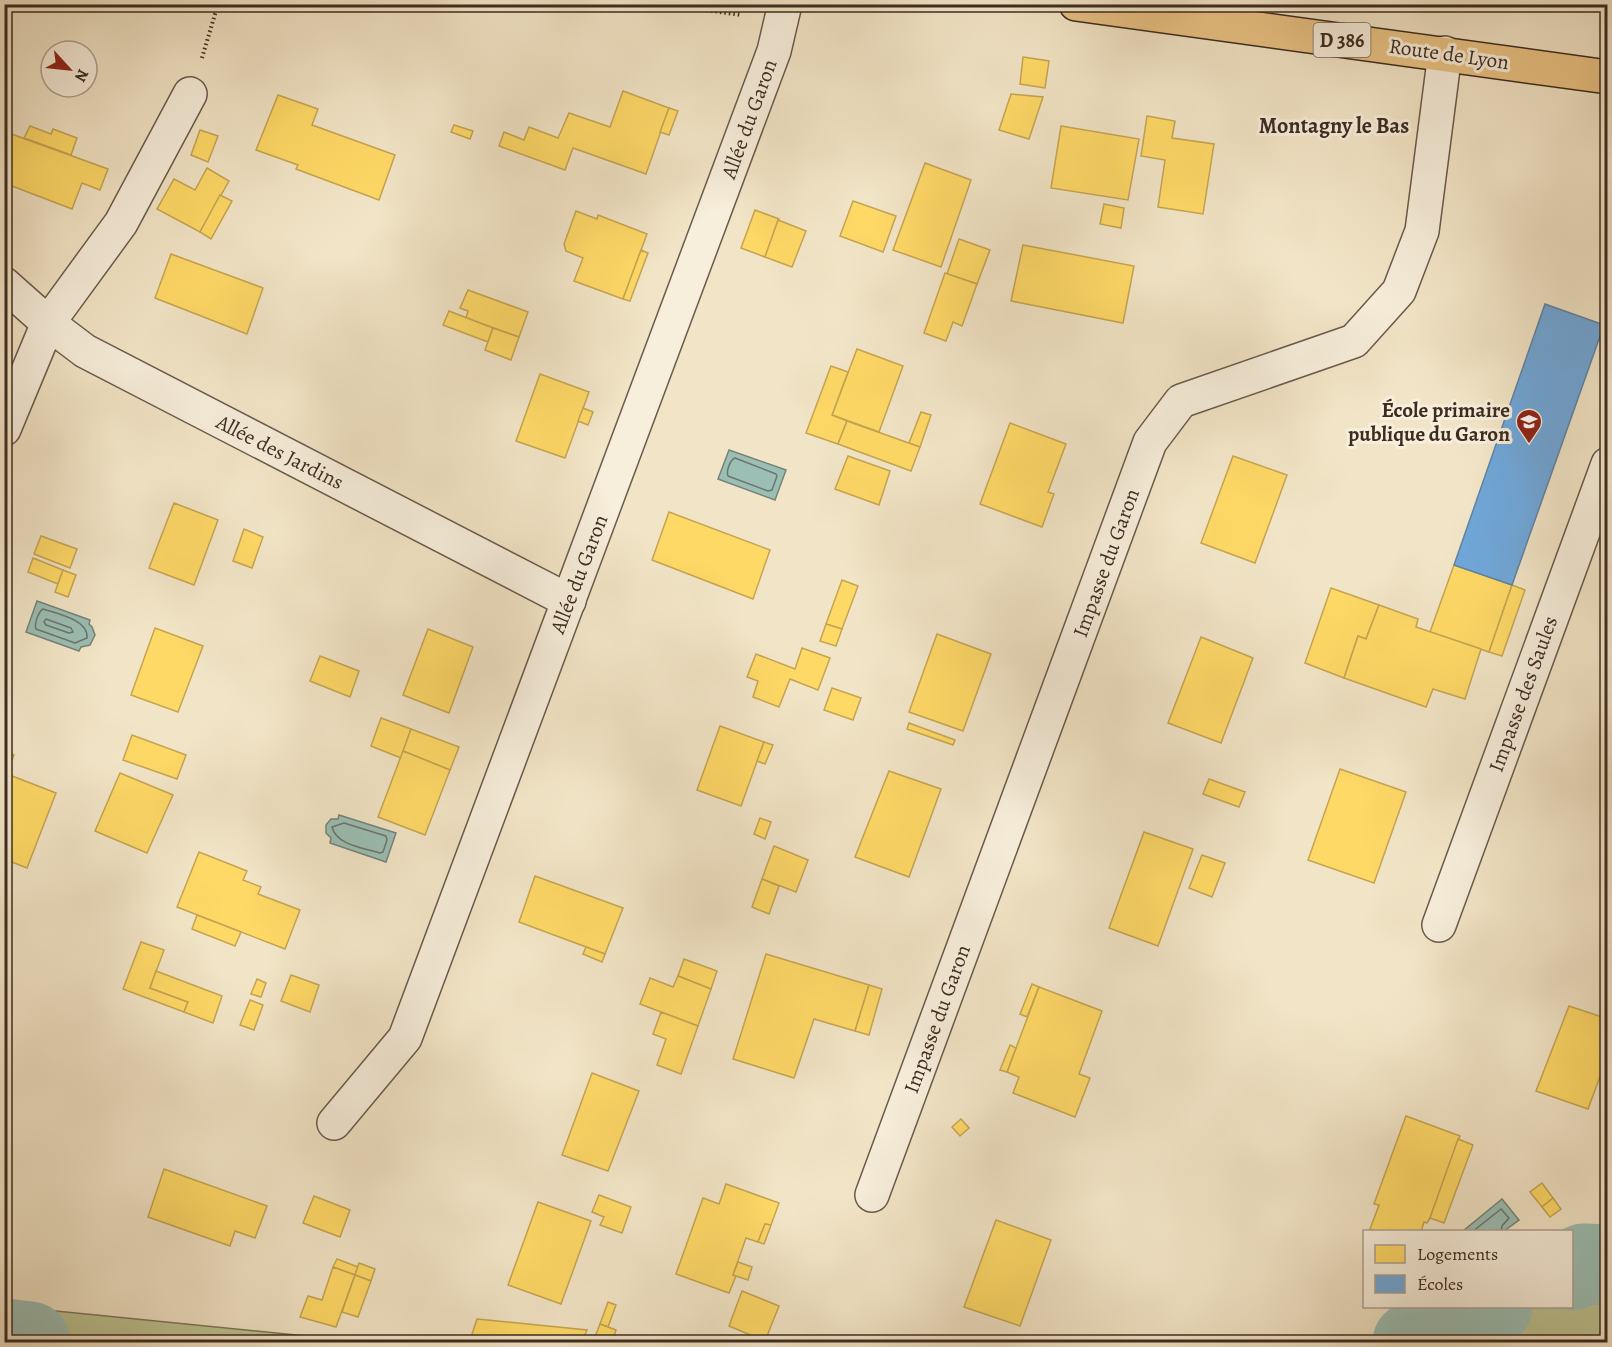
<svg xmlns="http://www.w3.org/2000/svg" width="1612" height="1347" font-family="Alegreya,serif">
	<rect width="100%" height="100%" fill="#f2e5c7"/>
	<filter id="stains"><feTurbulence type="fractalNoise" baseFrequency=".00333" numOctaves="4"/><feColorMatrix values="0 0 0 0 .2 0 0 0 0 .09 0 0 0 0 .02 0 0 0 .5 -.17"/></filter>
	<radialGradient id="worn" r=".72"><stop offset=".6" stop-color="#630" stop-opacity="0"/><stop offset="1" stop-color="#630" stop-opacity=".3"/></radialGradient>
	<!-- green -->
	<g fill="#bdc393" stroke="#7d785a" stroke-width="1.5">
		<polygon points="1607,1244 1607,1342 1364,1342 1444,1307 1572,1306 1572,1249"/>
		<polygon points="6,1306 366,1342 5,1342 4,1308"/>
	</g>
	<!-- water -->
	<g fill="#9bbfb5" stroke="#75847a" stroke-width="1.5">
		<polygon points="729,450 786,470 775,500 718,479"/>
		<polygon points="37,601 90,620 89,624 92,627 95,635 90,645 81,647 79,651 26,632"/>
		<polygon points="339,815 396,833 386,862 330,843 331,838 326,833 326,825 331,819 338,819"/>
		<polygon points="1502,1199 1519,1220 1504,1231 1463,1231"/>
	</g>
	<!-- homes -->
	<g fill="#ffd966" stroke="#c5a552" stroke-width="1.5">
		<polygon points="1023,57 1049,61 1045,88 1020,84"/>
		<polygon points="623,91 669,108 646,174 573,148 565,170 499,146 504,132 524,140 529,127 558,138 569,113 610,127"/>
		<polygon points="1011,94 1043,97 1029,139 999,130"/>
		<polygon points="278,95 318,109 312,125 395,155 379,200 296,169 298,165 256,150"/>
		<polygon points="669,108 678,111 669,135 660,132"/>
		<polygon points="1147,116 1175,121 1172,138 1214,144 1203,214 1158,207 1165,160 1141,156"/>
		<polygon points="454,125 473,131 470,139 451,132"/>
		<polygon points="30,126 51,134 53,129 77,138 71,155 24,138"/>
		<polygon points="1061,126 1139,139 1128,200 1051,188"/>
		<polygon points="200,130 218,136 208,162 191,155"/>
		<polygon points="6,132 108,169 100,190 82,183 72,209 4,183"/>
		<polygon points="925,163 971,180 941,267 893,250"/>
		<polygon points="207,168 229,181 200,232 157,209 174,179 195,190"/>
		<polygon points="220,195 232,201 211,239 200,232"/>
		<polygon points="853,201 896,216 883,252 840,236"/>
		<polygon points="1104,204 1124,208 1121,228 1100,224"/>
		<polygon points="755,210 779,219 765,257 741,248"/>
		<polygon points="576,211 597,219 598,215 647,234 623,299 574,281 583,258 566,251 564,244"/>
		<polygon points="778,220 806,231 792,267 765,257"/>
		<polygon points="959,239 990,250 977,284 947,274"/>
		<polygon points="1023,245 1134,266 1123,323 1011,301"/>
		<polygon points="641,250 648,253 630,301 623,299"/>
		<polygon points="171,254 263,288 247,334 155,298"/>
		<polygon points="945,273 977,284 962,326 953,322 946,341 924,333"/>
		<polygon points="468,290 528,312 519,337 466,318 468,311 460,308"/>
		<polygon points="449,311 493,328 488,342 443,325"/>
		<polygon points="493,328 519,337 511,360 485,350"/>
		<polygon points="857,349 903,366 879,432 832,415"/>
		<polygon points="831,366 848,372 832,415 847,421 838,444 806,433"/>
		<polygon points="540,374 589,392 565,458 516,441"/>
		<polygon points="583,408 593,412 588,425 578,421"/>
		<polygon points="921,412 931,415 920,447 909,443"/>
		<polygon points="847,421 920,447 911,471 838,444"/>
		<polygon points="1010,423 1066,444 1048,492 1054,494 1042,527 980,504"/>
		<polygon points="848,456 890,471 879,505 835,489"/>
		<polygon points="1233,456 1287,475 1255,563 1201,543"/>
		<polygon points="174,503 218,520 194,585 149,568"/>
		<polygon points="669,512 770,550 753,599 652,560"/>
		<polygon points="244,529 263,537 252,568 233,561"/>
		<polygon points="41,536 77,549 70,568 34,554"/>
		<polygon points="33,558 63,570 58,584 28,572"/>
		<polygon points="1454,565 1512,585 1489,652 1430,632"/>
		<polygon points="63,570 76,575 68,597 55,592"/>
		<polygon points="842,580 858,586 842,629 826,624"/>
		<polygon points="1512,585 1525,590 1502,656 1489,652"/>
		<polygon points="1331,588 1379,605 1366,639 1358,636 1344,678 1305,663"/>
		<polygon points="1379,605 1418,619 1416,627 1481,649 1465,699 1433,689 1426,707 1344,678 1358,636 1366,639"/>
		<polygon points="826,624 842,629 836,646 820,641"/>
		<polygon points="155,628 203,646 178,712 131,695"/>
		<polygon points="428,629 473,647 449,713 403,695"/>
		<polygon points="937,634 991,654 963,731 909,712"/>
		<polygon points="1201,637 1253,658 1221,743 1168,723"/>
		<polygon points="802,648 830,658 818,690 790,679 779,707 753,697 758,681 747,677 756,654 795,669"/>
		<polygon points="320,656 359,671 350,697 310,681"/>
		<polygon points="832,688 861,698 853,720 824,710"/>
		<polygon points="381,718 411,729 401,758 371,746"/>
		<polygon points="909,723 955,740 953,745 907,729"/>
		<polygon points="720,726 764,742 741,806 697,790"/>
		<polygon points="411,729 459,747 450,770 403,751"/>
		<polygon points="132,735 186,755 177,779 123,760"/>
		<polygon points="764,742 773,745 765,764 757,761"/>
		<polygon points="4,751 14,755 4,780"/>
		<polygon points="403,751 450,770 425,835 378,817"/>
		<polygon points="1340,769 1406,792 1374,883 1308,860"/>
		<polygon points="889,771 941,789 909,877 855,857"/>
		<polygon points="120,773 173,795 147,853 95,831"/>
		<polygon points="7,774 56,793 27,868 4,859 4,780"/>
		<polygon points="1209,779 1245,792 1239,807 1203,794"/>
		<polygon points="760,818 771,822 765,839 754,834"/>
		<polygon points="1144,832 1193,849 1158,946 1109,928"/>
		<polygon points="774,846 808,860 796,892 762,879"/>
		<polygon points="199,852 247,871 243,880 261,887 258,894 300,910 285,949 177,907"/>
		<polygon points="1202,855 1225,863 1212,897 1189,888"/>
		<polygon points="535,876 623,908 605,954 519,922"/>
		<polygon points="762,879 779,886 769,914 752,907"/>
		<polygon points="197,915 241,932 235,946 192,929"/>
		<polygon points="141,942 164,950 150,988 188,1002 184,1012 123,989"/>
		<polygon points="586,947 605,954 602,962 583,954"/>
		<polygon points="766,954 869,985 855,1031 814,1019 794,1078 733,1059"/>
		<polygon points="684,959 717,971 711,989 678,976"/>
		<polygon points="156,971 222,996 213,1023 184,1012 188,1002 150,988"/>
		<polygon points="291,975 319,985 310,1012 281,1001"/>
		<polygon points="678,976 711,989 698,1026 640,1004 650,978 673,987"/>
		<polygon points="257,979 266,983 261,997 251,994"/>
		<polygon points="1032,984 1039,987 1027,1017 1020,1014"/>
		<polygon points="869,985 882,989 869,1035 855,1031"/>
		<polygon points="1039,987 1102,1011 1079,1074 1090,1078 1075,1117 1013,1093 1019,1077 1007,1072"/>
		<polygon points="250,1000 263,1005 254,1030 240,1025"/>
		<polygon points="1569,1006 1608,1019 1608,1055 1588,1109 1536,1091"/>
		<polygon points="661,1012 698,1026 681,1074 657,1065 666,1039 653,1034"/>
		<polygon points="1010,1045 1016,1048 1007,1072 1000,1070"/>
		<polygon points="592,1073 639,1091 608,1171 562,1155"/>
		<polygon points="1406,1116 1460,1136 1430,1218 1427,1223 1424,1222 1421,1232 1378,1232 1370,1229 1379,1205 1374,1204"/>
		<polygon points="961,1119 969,1128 960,1136 952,1127"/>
		<polygon points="1458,1139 1473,1145 1444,1223 1430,1218"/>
		<polygon points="164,1169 267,1206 255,1238 235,1231 230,1246 148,1217"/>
		<polygon points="1542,1183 1553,1198 1542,1207 1530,1192"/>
		<polygon points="726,1184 779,1203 771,1225 765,1224 758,1242 746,1238 733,1275 736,1276 729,1293 676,1274 703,1198 719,1204"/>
		<polygon points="599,1195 631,1207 622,1233 600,1225 604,1217 592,1212"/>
		<polygon points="314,1196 350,1210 340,1237 303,1223"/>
		<polygon points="1553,1198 1561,1209 1550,1217 1542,1207"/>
		<polygon points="538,1202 591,1221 561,1304 508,1285"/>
		<polygon points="996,1220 1051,1240 1020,1326 964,1307"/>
		<polygon points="765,1224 771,1225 764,1244 758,1242"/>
		<polygon points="337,1259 358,1267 355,1275 333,1267"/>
		<polygon points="738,1262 752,1267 748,1280 733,1275"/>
		<polygon points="359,1263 375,1269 371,1281 355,1275"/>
		<polygon points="333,1267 355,1275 336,1327 300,1317 308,1296 322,1300"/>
		<polygon points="355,1275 371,1281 358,1317 342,1312"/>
		<polygon points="742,1291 779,1306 765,1341 729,1326"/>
		<polygon points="608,1302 616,1305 608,1327 600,1324"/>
		<polygon points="477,1319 587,1330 582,1342 495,1342 470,1340"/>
		<polygon points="600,1324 616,1330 612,1342 593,1342"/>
	</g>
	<!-- schools -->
	<polygon fill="#6fa8dc" stroke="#6083a4" stroke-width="1.5" points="1545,304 1604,325 1512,585 1454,565"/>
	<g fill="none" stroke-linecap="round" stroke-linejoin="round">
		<!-- shore -->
		<g stroke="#6c766c" stroke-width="1.5">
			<path d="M735 458 776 474 777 476 772 490 768 491 728 476C726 471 730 460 735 458Z"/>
			<path d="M43 609C58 614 89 620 87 638L75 643 36 629C34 625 38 612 43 609Z"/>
			<polygon points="46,619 71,628 73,632 69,633 46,625 44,622"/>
			<path d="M344 823 386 836 387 840 383 852 380 853C364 848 336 845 332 827Z"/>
			<polyline points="1472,1232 1501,1209 1509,1218 1502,1226 1501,1232"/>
		</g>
		<!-- river -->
		<g stroke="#9bbfb5" stroke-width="81">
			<polyline points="1572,1270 1584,1264 1608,1265"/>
			<polyline points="4,1339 30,1342"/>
			<polyline points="1413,1342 1492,1306"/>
		</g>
		<defs>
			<g id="minor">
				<polyline points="4,284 48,323 85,351 569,601"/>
				<polyline points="4,429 48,323 121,223 190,94"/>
				<polyline points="1439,925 1608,464"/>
				<polyline points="334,1123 405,1038 774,51 785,4"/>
				<polyline points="872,1195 1150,442 1181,401 1354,341 1399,291 1422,231 1445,53"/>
			</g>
			<polyline id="primary" points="1076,4 1608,77"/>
		</defs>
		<!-- minor casing -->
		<use href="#minor" stroke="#6a5a4b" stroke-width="36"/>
		<!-- primary casing -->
		<use href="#primary" stroke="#3d2c22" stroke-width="36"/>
		<!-- path -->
		<g stroke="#3d2c22" stroke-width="4" stroke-dasharray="1.5 3" stroke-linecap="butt">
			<polyline points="662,4 742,15"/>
			<polyline points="202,58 218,4"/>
		</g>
		<!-- minor -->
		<use href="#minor" stroke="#f7eedb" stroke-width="33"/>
		<!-- primary -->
		<use href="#primary" stroke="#e9c284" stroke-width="33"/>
	</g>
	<!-- icons -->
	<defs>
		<symbol id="school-pin" viewBox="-11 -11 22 30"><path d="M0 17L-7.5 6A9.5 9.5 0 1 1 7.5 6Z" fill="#8f2418" stroke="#f7eedb"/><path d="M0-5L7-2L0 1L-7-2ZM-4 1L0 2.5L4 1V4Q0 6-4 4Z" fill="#fff"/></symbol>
	</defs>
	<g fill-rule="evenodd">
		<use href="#school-pin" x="1514" y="407" width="30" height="40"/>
	</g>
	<g text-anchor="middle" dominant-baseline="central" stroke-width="6" stroke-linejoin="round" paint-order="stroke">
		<!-- shield labels -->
		<rect fill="#f7eedb" stroke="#75665a" stroke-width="1.5" x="1313.5" y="23" width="57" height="34" rx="4.5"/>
		<g font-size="20" font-weight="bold" fill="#3d2c22">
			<text x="1342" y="40">D 386</text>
		</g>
		<!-- street labels -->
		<g font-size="21" fill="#3d2c22" stroke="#f7eedb">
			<text transform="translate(1449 54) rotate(8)">Route de Lyon</text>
			<text transform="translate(749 119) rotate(-70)">Allée du Garon</text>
			<text transform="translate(280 452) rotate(27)">Allée des Jardins</text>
			<text transform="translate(1106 563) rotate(-70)">Impasse du Garon</text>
			<text transform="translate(579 574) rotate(-69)">Allée du Garon</text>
			<text transform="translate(1523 694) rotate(-70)">Impasse des Saules</text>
			<text transform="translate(937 1019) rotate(-70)">Impasse du Garon</text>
		</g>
		<!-- poi labels -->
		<g font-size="21" font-weight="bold" fill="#3d2c22" stroke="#f7eedb" text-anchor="end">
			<text x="1510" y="410">École primaire<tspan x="1510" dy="24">publique du Garon</tspan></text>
		</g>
		<!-- neighbourhood labels -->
		<g font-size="22" font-weight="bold" fill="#3d2c22" stroke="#f7eedb">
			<text x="1334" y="126">Montagny le Bas</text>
		</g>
	</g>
	<!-- margin -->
	<rect width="1612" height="1347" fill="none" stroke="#f2e5c7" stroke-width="24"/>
	<rect x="6" y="6" width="1600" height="1335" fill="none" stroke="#3d2c22" stroke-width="3"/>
	<rect x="12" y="12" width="1588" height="1323" fill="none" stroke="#3d2c22" stroke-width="1.5"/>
	<!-- legend -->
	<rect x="1363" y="1230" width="210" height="78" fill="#f7eedb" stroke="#ada091" stroke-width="1.5"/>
	<rect x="1375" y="1245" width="30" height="18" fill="#ffd966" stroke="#ada091" stroke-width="1.5"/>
	<text x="1417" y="1260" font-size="18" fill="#3d2c22">Logements</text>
	<rect x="1375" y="1275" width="30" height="18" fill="#6fa8dc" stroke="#ada091" stroke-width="1.5"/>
	<text x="1417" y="1290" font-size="18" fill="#3d2c22">Écoles</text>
	<!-- north arrow -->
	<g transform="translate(69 69) rotate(117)"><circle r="28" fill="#f7eedb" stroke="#ada091" stroke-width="1.5"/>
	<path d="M0-4.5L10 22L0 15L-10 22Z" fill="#8f2418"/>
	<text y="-9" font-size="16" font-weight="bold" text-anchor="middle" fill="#3d2c22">N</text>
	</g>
	<rect width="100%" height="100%" filter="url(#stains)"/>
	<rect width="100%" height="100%" fill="url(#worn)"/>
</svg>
